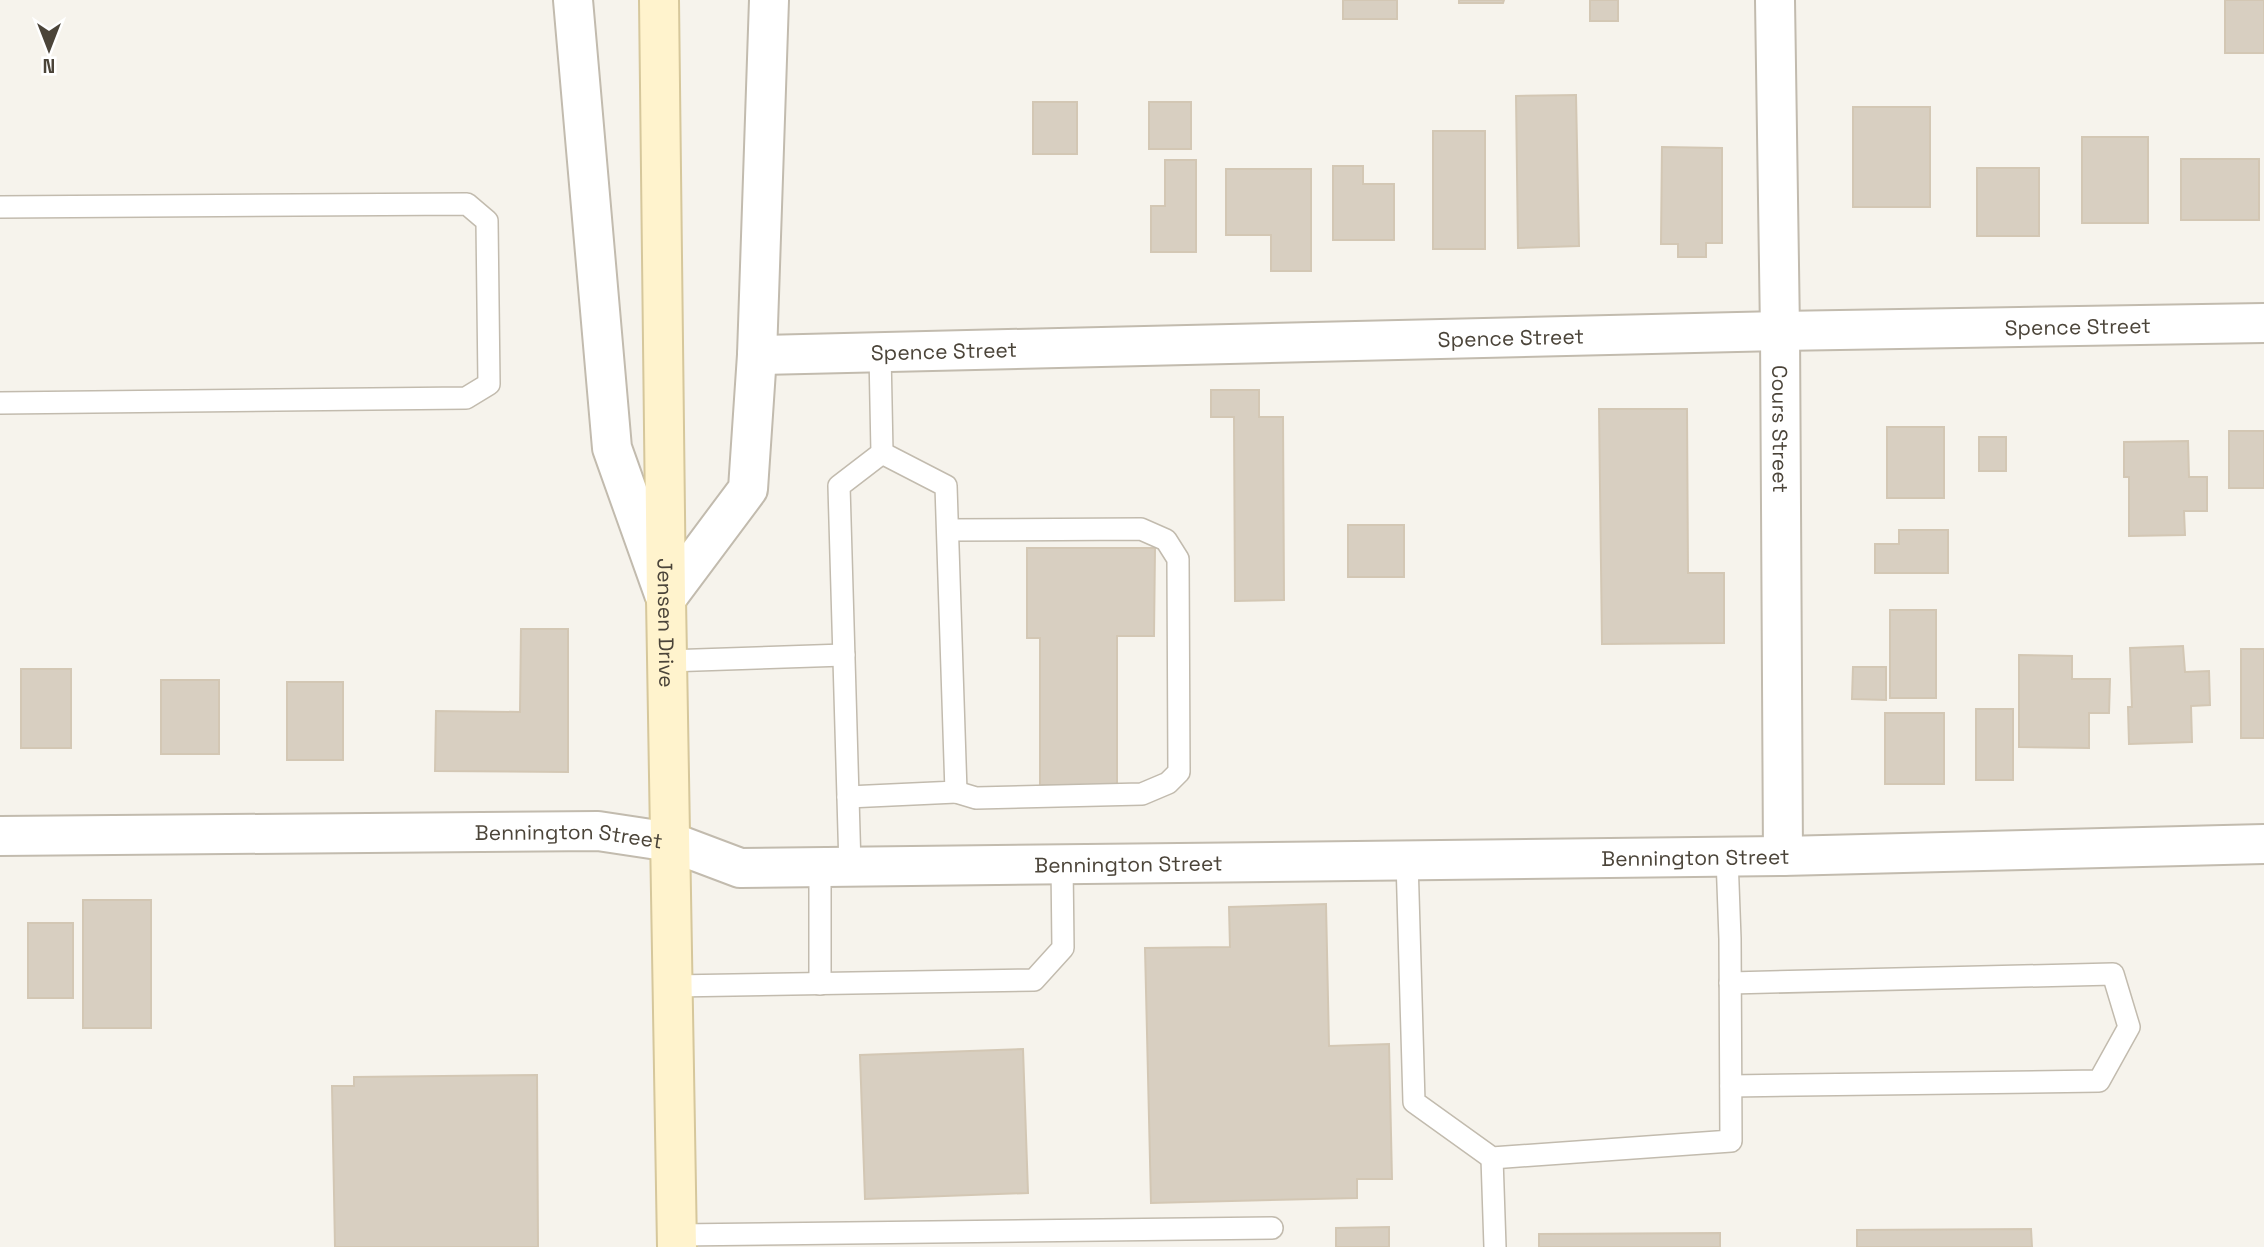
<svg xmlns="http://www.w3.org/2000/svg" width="2264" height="1247" font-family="'Space Grotesk',sans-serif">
	<rect width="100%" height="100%" fill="#f6f3ec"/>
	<!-- building -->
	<g fill="#d8cfc1" stroke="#d3c7b4" stroke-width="2">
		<rect x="1343" y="0" width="54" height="19"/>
		<polygon points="1459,0 1504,0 1503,3 1459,3"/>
		<rect x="1590" y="0" width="28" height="21"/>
		<rect x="2225" y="0" width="39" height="53"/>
		<polygon points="1576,95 1579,246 1518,248 1516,96"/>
		<rect x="1033" y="102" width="44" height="52"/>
		<rect x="1149" y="102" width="42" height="47"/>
		<rect x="1853" y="107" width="77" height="100"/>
		<rect x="1433" y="131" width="52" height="118"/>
		<rect x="2082" y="137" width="66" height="86"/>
		<polygon points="1662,147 1722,148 1722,243 1706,243 1706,257 1678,257 1678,244 1661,244"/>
		<rect x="2181" y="159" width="78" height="61"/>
		<polygon points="1165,160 1196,160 1196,252 1151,252 1151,206 1165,206"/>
		<polygon points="1333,166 1363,166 1363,184 1394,184 1394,240 1333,240"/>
		<rect x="1977" y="168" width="62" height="68"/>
		<polygon points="1226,169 1311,169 1311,271 1271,271 1271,235 1226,235"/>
		<polygon points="1211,390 1259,390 1259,417 1283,417 1284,600 1235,601 1234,417 1211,417"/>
		<polygon points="1599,409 1687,409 1688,573 1724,573 1724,643 1602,644"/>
		<rect x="1887" y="427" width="57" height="71"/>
		<rect x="2229" y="431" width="35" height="57"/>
		<rect x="1979" y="437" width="27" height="34"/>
		<polygon points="2188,441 2189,477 2207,477 2207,511 2184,511 2185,535 2129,536 2129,477 2124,477 2124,442"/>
		<rect x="1348" y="525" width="56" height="52"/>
		<polygon points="1899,530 1948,530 1948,573 1875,573 1875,544 1899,544"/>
		<polygon points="1027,548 1155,548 1154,636 1117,636 1117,785 1040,785 1040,638 1027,638"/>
		<rect x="1890" y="610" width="46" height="88"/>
		<polygon points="521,629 568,629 568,772 435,771 436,711 520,712"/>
		<polygon points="2183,646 2185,672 2209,671 2210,705 2191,706 2192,742 2129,744 2128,707 2132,707 2130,648"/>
		<rect x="2241" y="649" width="23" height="89"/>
		<polygon points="2019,655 2072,656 2072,679 2110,679 2109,713 2089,713 2089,748 2019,747"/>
		<polygon points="1853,667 1886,667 1886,700 1852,699"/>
		<rect x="21" y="669" width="50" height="79"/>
		<rect x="161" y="680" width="58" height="74"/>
		<rect x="287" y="682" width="56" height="78"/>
		<rect x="1976" y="709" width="37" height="71"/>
		<rect x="1885" y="713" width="59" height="71"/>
		<rect x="83" y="900" width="68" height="128"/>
		<polygon points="1326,904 1329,1046 1389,1044 1392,1179 1357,1179 1357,1198 1151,1203 1145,948 1230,947 1229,907"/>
		<rect x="28" y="923" width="45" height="75"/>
		<polygon points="1023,1049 1028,1193 865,1199 860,1055"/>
		<polygon points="537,1075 538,1247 335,1247 332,1086 354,1086 354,1077"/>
		<polygon points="1389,1227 1389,1247 1336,1247 1336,1228"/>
		<polygon points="2031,1229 2032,1247 1857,1247 1857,1230"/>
		<polygon points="1720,1233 1720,1247 1539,1247 1539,1234"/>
	</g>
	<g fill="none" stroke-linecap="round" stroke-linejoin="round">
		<defs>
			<g id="service">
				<polyline points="0,207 467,204 487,221 489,384 466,398 0,403"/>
				<polyline points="948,530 1141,529 1166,540 1178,559 1179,772 1168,783 1142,794 976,798 956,792"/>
				<polyline points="667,661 844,655"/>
				<polyline points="848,797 956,792 946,486 882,453"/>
				<polyline points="1407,860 1414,1102 1492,1158 1731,1141 1730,939 1727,857"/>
				<polyline points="820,867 820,984"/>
				<polyline points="850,867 839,486 882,453 880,353"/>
				<polyline points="1730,983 2113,974 2129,1027 2099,1081 1731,1086"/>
				<polyline points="673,986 1034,980 1063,948 1062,864"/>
				<polyline points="1492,1158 1495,1247"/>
				<polyline points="677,1235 1272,1228"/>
			</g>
			<g id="minor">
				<polyline points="573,0 612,448 664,594"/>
				<path id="s1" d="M1775 0 1780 331 1783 856"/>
				<path id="s2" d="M757 355 1780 331 2264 323"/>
				<polyline points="666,599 748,489 757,355 769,0"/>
			</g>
			<g id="tertiary">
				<path id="s3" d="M0 836 598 831 671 842 740 868 1783 856 2264 844"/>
			</g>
			<g id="secondary">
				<path id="s4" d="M659 0 666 599 677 1247"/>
			</g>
		</defs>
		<!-- service casing -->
		<use href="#service" stroke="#c2bbae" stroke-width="24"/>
		<!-- minor casing -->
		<use href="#minor" stroke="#c2bbae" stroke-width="42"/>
		<!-- tertiary casing -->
		<use href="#tertiary" stroke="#c2bbae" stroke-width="42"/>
		<!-- secondary casing -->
		<use href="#secondary" stroke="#d6c79b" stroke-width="42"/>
		<!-- service -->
		<use href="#service" stroke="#fff" stroke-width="21"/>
		<!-- minor -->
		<use href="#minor" stroke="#fff" stroke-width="38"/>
		<!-- tertiary -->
		<use href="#tertiary" stroke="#fff" stroke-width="38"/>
		<!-- secondary -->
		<use href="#secondary" stroke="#fff3cd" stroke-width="38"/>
	</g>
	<g text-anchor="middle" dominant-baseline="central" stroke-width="7" stroke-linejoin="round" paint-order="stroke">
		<!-- street labels -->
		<g font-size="21" fill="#4b4439" stroke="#fff">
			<text stroke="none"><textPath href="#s2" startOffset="1321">Spence Street</textPath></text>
			<text stroke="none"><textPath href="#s2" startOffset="754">Spence Street</textPath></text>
			<text stroke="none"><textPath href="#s2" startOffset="187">Spence Street</textPath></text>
			<text stroke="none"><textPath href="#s1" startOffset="429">Cours Street</textPath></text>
			<text stroke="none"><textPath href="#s4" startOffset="623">Jensen Drive</textPath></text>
			<text stroke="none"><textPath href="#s3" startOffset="569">Bennington Street</textPath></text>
			<text stroke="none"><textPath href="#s3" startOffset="1701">Bennington Street</textPath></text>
			<text stroke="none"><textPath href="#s3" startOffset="1134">Bennington Street</textPath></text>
		</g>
	</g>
	<!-- north arrow -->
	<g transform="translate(49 49) rotate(180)" stroke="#ffffff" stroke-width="5" paint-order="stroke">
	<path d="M0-5L12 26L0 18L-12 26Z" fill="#4b4439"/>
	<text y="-10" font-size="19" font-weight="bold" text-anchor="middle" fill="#4b4439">N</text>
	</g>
</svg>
